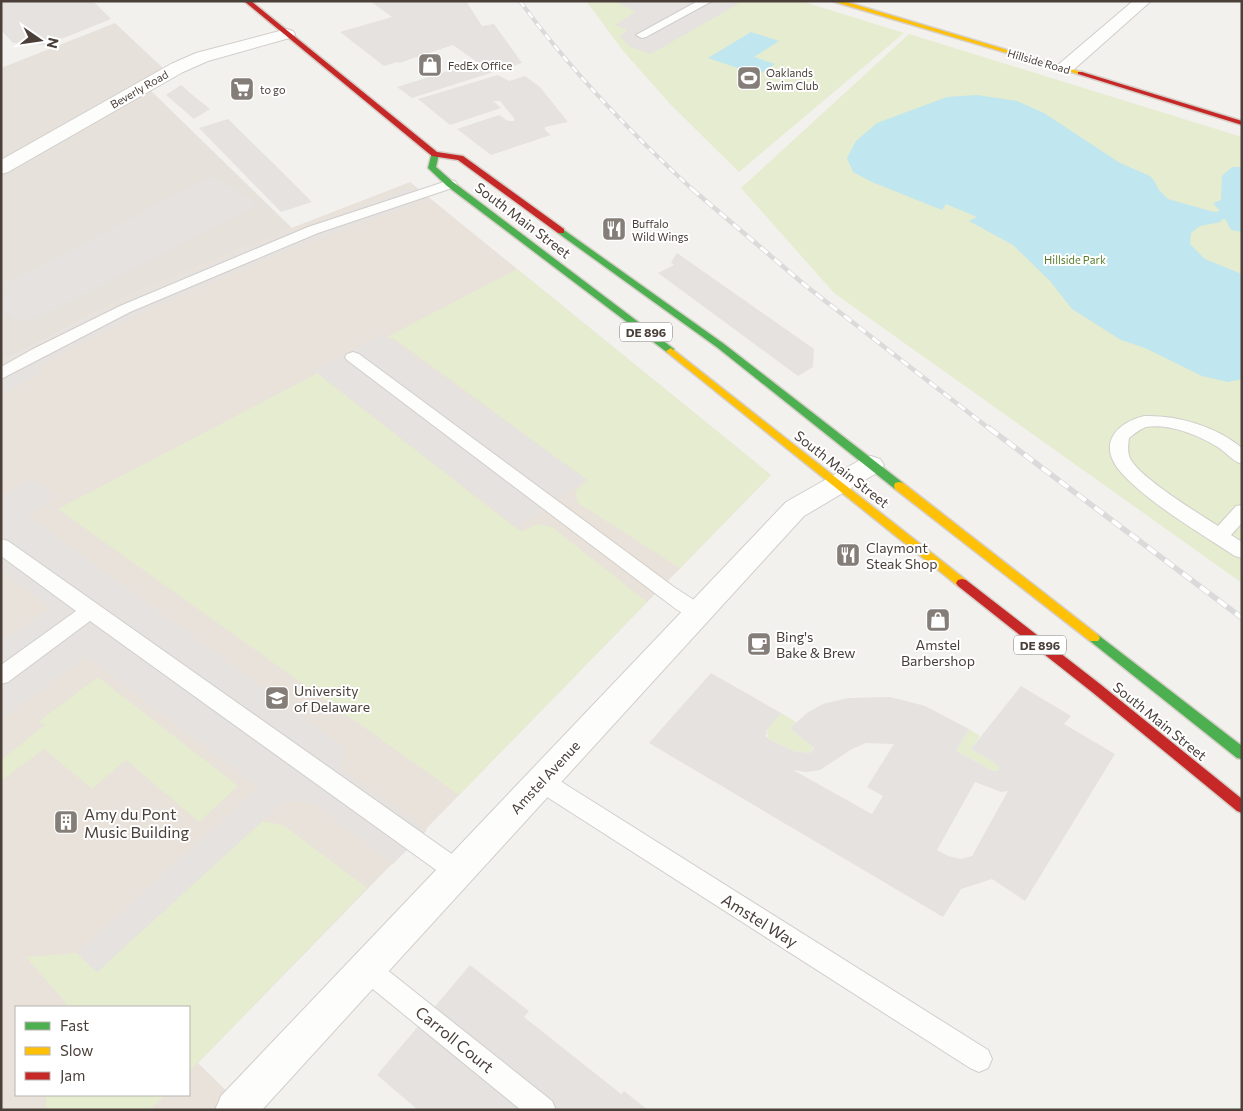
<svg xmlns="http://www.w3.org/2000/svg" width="1243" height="1111" font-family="Commissioner,sans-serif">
	<rect width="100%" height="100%" fill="#f3f1ee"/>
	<!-- residential -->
	<polygon fill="#e7e1dc" points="115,23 165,70 142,82 292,228 130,295 1,362 1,68"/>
	<!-- education -->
	<path fill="#e9e2da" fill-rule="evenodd" d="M410 182 771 475 198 1063 246 1110H1V362L130 295 240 248ZM16 1007H189V1095H16Z"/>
	<!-- green -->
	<g fill="#e6eccf">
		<polygon points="586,1 801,1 904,33 739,172 671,105 624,52"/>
		<polygon points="909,34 1242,137 1242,583 834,293 741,188"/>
		<polygon points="517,269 771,475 680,568 578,503 575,492 587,480 392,337 318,374 517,529 523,531 538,524 552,527 647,602 459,795 58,509"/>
		<polygon points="98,677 238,786 199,822 126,760 92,789 44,749 1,781 1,760 45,725 38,722"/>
		<path d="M781 713 796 722 790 728 813 747 810 753 793 751 769 739C763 729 775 721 781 713Z"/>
		<polygon points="969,729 980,736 971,749 997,764 999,768 998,771 993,771 956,751"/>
		<polygon points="263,821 283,825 367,888 189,1072 189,1007 65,1007 66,1003 26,957 77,953 97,972"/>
		<polygon points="46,1095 165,1095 150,1110 46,1110"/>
	</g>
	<!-- parking -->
	<g fill="#e5e2df" fill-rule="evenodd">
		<polygon points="1,1 93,1 111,19 46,45 13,43 1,30"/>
		<polygon points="370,1 466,1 482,26 494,24 522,63 412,98 397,87 477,62 453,45 399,63 397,62 384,66 340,32 392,17"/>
		<polygon points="615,1 733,1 738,4 651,54 630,47 620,36 628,30 615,25 635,12"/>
		<polygon points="498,75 509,81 525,76 540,87 568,122 545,127 545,130 551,135 491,155 457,129 499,115 508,121 514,121 514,118 500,101 493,101 501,108 450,125 418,99"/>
		<polygon points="181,85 190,93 210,109 194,119 166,95"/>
		<polygon points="228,119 274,164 312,202 281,212 199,128"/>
		<polygon points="211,176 258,204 44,314 17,323 11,315 5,313 1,315 1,298 9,295 1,285 39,267"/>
		<polygon points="411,188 426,200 297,246 145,311 41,364 38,366 41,372 6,393 1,391 1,363 89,317 243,250"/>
		<polygon points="677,253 814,349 813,367 798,376 658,273 674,265 671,262"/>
		<polygon points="382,334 587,480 517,527 314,370"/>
		<polygon points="30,479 55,496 27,515 345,748 340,759 342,770 427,830 393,864 315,804 295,801 279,805 97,972 77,953 259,787 86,656 1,720 1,642 50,608 1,570 1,495 4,496"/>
		<path d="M711 673 781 713 767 730 766 736 769 739 793 751 810 753 814 748 790 728 807 713 823 704 848 698 890 697 925 706 969 729 956 751 993 771H998L999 768 997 764 971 749 1021 686 1071 716 1064 724 1115 754 1025 901 992 879 961 889 943 917 649 743ZM866 743 894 744 867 787 883 796 872 814 793 770 806 772 820 770 852 749ZM975 782 1001 792 1008 791 972 856 961 859 948 856 937 850Z"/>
		<polygon points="470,965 529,1011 524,1017 621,1094 624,1091 648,1110 418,1110 377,1075"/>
	</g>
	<!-- water -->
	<g fill="#c0e6ef">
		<polygon points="751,32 779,41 754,57 775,64 758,75 708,58"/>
		<polygon points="977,95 1017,101 1044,113 1120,163 1150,176 1155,182 1159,190 1168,199 1214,212 1220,211 1213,203 1221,200 1222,176 1232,167 1242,167 1242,232 1231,230 1225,219 1222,219 1221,222 1200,226 1191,233 1190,244 1205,259 1242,274 1242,379 1228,382 1202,376 1145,348 1121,340 1072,309 1050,281 1013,245 969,221 977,217 946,204 942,210 872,182 853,172 847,158 856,141 877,123 947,97"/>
	</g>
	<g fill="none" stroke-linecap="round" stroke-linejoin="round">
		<defs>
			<g id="lane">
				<polygon points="698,1 712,1 646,37 642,38 636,35"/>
				<polygon points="450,180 455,181 457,184 455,187 318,233 130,312 1,379 1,367 33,349 120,306 308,227"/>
				<path d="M353 352 359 354 674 587 706 608 709 613 706 618C690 623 673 606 660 597L347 360 345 357 347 354Z"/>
				<path d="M1144 416C1177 415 1216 426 1242 448V464C1232 461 1225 451 1216 446 1198 435 1168 423 1146 427 1140 429 1134 434 1129 438 1128 445 1127 454 1131 460 1142 479 1198 513 1218 526L1236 506 1242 505V523L1231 535 1242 542V558L1235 556C1203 535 1137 496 1116 466 1099 440 1120 422 1144 416Z"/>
				<polygon points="1,539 8,541 466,864 470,872 466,880 458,883 450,880 90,621 8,682 1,684 1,665 76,611 1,556"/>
				<polygon points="541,772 549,774 988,1050 992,1059 988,1068 979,1072 970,1068 533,788 530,781 533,774"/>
				<polygon points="367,957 376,961 552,1101 556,1110 521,1110 358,977 355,969 358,961"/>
			</g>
			<g id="street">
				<polygon points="1133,1 1151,1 1071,72 1059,72 1056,68 1059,64"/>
				<polygon points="287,29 293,31 295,34 293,37 208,61 183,72 8,172 1,174 1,160 171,64 196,53"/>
				<polygon points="871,456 880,459 884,465 880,471 804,516 262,1110 215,1110 221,1096 786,502 862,459"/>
			</g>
			<g id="fast">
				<polygon points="432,152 439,154 436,167 453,182 674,349 674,353 668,353 447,186 428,168"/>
				<polygon points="561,228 724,344 903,483 904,486 903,489 895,489 718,348 558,233 558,229"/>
				<polygon points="1094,633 1098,635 1242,746 1242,759 1237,758 1090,641 1088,638 1090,635"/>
			</g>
			<g id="slow">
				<polygon points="832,1 843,1 1084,73 1078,74"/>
				<polygon points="671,348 966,580 968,583 966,586 958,586 668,353 666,351"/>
				<polygon points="899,482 903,483 1098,635 1100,638 1098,641 1090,641 895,489 894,486 895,483"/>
			</g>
			<g id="jam">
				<polygon points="244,1 251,1 437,152 463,156 564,229 564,233 558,233 458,160 432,156"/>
				<polygon points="1078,72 1082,72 1242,121 1242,125 1078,74"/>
				<polygon points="962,579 966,580 1100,684 1242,799 1242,813 1237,811 1092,692 958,586 956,583 958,580"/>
			</g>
		</defs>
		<!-- lane casing -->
		<use href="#lane" stroke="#d1cecb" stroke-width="2"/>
		<!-- street casing -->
		<use href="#street" stroke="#d1cecb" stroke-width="2"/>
		<!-- fast casing -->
		<use href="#fast" stroke="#d5cfc8" stroke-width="3"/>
		<!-- slow casing -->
		<use href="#slow" stroke="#d5cfc8" stroke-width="3"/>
		<!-- jam casing -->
		<use href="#jam" stroke="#d5cfc8" stroke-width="3"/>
		<!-- lane -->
		<use href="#lane" fill="#fdfdfc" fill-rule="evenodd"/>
		<!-- street -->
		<use href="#street" fill="#fdfdfc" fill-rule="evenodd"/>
		<!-- fast -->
		<use href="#fast" fill="#4caf50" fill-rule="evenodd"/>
		<!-- slow -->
		<use href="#slow" fill="#ffc107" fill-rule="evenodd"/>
		<!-- jam -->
		<use href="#jam" fill="#c62828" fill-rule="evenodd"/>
		<defs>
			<path id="rail-far2" d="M520 1C570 70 631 133 693 190"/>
			<polyline id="rail-far1" points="692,189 806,286 991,430"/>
			<polyline id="rail" points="989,428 1242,618"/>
		</defs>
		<!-- rail-far2 casing -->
		<use href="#rail-far2" stroke="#dadada" stroke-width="4"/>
		<!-- rail-far1 casing -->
		<use href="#rail-far1" stroke="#dadada" stroke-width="4.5"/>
		<!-- rail casing -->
		<use href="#rail" stroke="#dadada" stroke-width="5.5"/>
		<!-- rail-far2 -->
		<use href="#rail-far2" stroke="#fff" stroke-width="2.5" stroke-dasharray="7" stroke-linecap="butt"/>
		<!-- rail-far1 -->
		<use href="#rail-far1" stroke="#fff" stroke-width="3" stroke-dasharray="9" stroke-linecap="butt"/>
		<!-- rail -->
		<use href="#rail" stroke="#fff" stroke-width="4" stroke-dasharray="11" stroke-linecap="butt"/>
	</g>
	<!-- icons -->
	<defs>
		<symbol id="shop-square" viewBox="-11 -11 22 22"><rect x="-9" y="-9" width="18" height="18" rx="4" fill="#857e78" stroke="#fff"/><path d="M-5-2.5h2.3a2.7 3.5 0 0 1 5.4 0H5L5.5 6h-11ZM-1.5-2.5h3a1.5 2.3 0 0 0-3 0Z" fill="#fff"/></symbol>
		<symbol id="stadium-square" viewBox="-11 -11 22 22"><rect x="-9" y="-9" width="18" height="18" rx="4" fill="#857e78" stroke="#fff"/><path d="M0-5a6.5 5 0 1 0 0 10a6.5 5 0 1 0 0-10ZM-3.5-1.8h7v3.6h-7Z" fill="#fff"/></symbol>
		<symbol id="supermarket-square" viewBox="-11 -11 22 22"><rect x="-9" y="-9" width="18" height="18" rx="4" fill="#857e78" stroke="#fff"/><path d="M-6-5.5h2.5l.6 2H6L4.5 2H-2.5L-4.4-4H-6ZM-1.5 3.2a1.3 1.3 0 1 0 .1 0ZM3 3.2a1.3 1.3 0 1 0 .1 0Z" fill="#fff"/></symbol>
		<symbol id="restaurant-square" viewBox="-11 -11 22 22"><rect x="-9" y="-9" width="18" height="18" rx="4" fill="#857e78" stroke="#fff"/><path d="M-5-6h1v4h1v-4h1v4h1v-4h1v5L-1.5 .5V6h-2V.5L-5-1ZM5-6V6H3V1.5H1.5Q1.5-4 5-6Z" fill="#fff"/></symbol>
		<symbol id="cafe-square" viewBox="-11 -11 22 22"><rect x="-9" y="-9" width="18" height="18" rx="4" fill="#857e78" stroke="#fff"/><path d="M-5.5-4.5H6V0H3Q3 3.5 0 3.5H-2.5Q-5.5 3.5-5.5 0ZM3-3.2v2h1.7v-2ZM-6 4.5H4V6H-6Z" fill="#fff"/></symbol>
		<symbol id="university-square" viewBox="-11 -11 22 22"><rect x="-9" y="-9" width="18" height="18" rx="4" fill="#857e78" stroke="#fff"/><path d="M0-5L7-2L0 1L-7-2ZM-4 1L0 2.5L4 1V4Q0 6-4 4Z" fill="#fff"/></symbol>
		<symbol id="building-square" viewBox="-11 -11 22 22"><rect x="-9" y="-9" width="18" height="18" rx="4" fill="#857e78" stroke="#fff"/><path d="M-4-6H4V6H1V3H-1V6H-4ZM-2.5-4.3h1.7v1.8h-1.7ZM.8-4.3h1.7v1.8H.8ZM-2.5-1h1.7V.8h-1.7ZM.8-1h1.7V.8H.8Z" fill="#fff"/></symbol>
	</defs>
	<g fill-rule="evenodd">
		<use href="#shop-square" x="416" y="51" width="28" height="28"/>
		<use href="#stadium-square" x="735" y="64" width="28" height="28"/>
		<use href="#supermarket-square" x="228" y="75" width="28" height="28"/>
		<use href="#restaurant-square" x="600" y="215" width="28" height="28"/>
		<use href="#restaurant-square" x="834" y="541" width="28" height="28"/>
		<use href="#shop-square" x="924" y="606" width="28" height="28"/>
		<use href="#cafe-square" x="745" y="630" width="28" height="28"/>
		<use href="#university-square" x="263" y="684" width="28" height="28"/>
		<use href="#building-square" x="52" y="808" width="28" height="28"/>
	</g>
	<g text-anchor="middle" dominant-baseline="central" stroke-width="4" stroke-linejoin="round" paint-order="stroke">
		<!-- far-street labels -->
		<g font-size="11" fill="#4a4039" stroke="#fff">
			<text transform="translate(1039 61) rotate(16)">Hillside Road</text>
			<text transform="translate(139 89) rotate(-30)">Beverly Road</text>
		</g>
		<!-- far-poi labels -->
		<g font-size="11" fill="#4a4039" stroke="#fff" text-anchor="start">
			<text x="448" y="65">FedEx Office</text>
			<text x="766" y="72">Oaklands<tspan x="766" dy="13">Swim Club</tspan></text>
			<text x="260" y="89">to go</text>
			<text x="632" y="223">Buffalo<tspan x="632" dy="13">Wild Wings</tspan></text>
		</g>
		<!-- far-park labels -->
		<g font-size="11" fill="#597c2c" stroke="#fff">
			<text x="1075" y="259">Hillside Park</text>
		</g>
		<!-- shield labels -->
		<g fill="#fff" stroke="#807974" stroke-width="1">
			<rect x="620" y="322.5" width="52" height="19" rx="4"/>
			<rect x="1014" y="635.5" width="52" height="19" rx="4"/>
		</g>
		<g font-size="12" font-weight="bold" fill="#4a4039">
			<text x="646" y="332">DE 896</text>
			<text x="1040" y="645">DE 896</text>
		</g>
		<!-- street labels -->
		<g font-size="14" fill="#4a4039" stroke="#fff">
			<text transform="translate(523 220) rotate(37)">South Main Street</text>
			<text transform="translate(842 469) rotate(38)">South Main Street</text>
			<text transform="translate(1160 721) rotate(39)">South Main Street</text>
			<text transform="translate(545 777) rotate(-47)">Amstel Avenue</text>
		</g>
		<!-- poi labels -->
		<g font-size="14" fill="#4a4039" stroke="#fff" text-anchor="start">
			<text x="866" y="547">Claymont<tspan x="866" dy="16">Steak Shop</tspan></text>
			<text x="776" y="636">Bing's<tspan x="776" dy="16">Bake &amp; Brew</tspan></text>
			<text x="938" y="644" text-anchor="middle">Amstel<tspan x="938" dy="16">Barbershop</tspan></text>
			<text x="294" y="690">University<tspan x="294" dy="16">of Delaware</tspan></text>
		</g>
		<!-- near-poi labels -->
		<g font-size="16" fill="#4a4039" stroke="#fff" text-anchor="start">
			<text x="84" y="813">Amy du Pont<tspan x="84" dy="18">Music Building</tspan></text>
		</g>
		<!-- near-street labels -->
		<g font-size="16" fill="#4a4039" stroke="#fff">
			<text transform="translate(760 920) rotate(32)">Amstel Way</text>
			<text transform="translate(455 1039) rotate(39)">Carroll Court</text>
		</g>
	</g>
	<!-- border -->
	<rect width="1243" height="1111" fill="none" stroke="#4a4039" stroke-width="5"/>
	<!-- legend -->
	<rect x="15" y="1006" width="175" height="90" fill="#ffffff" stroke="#b7b3b0"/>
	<rect x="25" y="1022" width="25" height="8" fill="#4caf50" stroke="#b7b3b0"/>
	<text x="60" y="1031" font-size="15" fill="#4a4039">Fast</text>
	<rect x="25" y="1047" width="25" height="8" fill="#ffc107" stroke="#b7b3b0"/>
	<text x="60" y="1056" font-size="15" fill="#4a4039">Slow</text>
	<rect x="25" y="1072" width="25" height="8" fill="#c62828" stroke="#b7b3b0"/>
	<text x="60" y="1081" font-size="15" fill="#4a4039">Jam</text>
	<!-- north arrow -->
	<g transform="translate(40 40) rotate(103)" stroke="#ffffff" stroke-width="4" paint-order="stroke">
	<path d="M0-4L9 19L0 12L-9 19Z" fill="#4a4039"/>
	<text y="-8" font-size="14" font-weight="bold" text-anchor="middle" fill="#4a4039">N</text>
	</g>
</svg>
